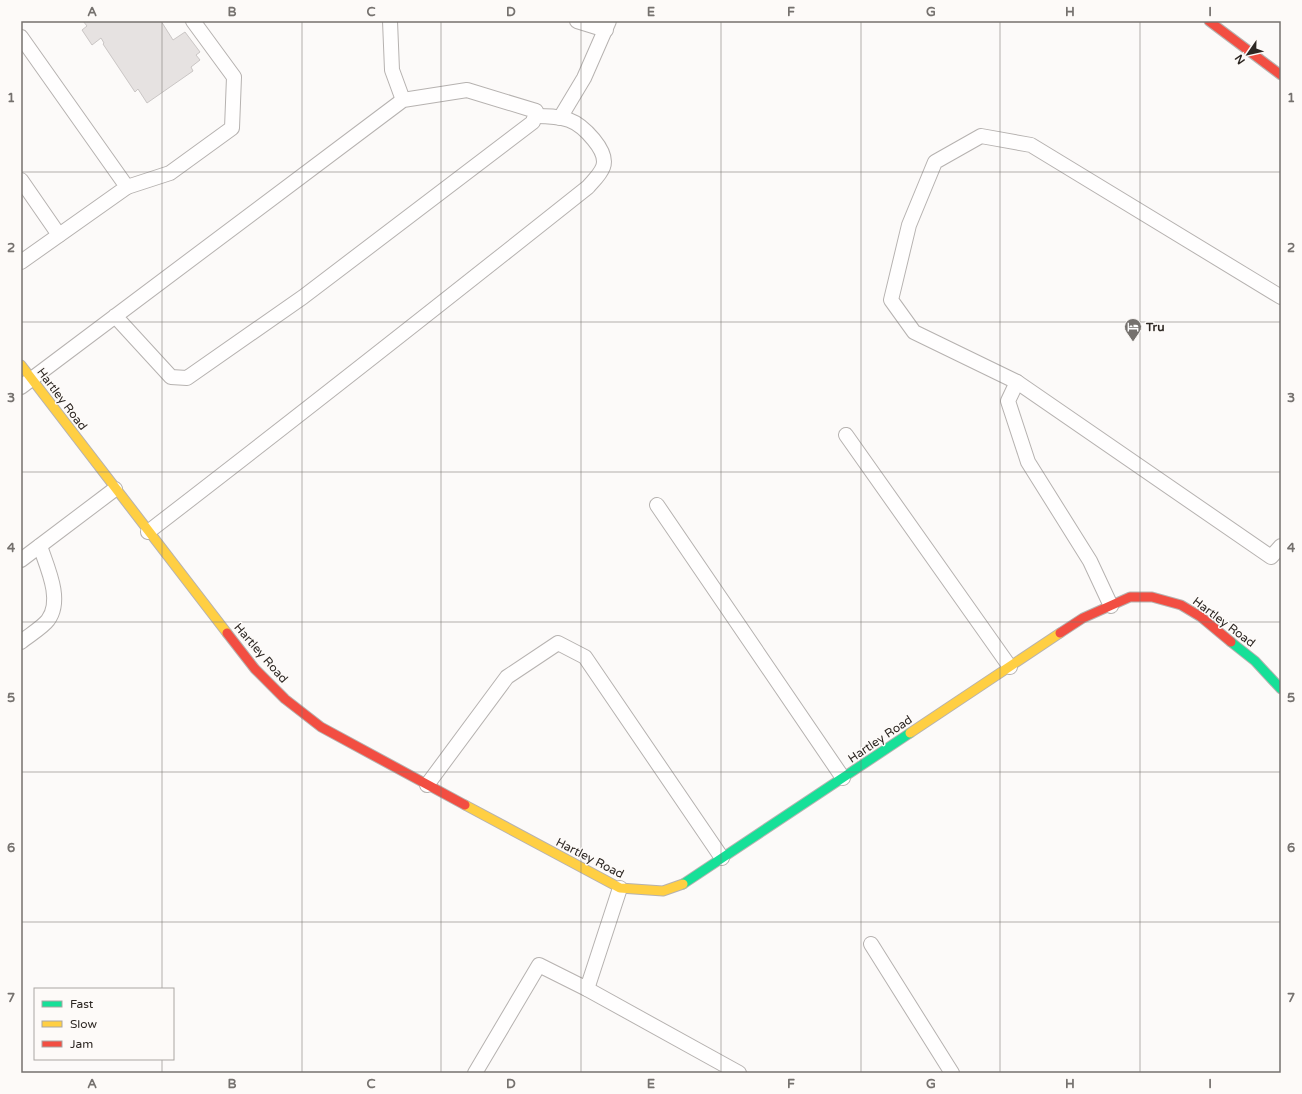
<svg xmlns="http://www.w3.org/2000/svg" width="1302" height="1094" font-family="'Varela Round',sans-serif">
	<rect width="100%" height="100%" fill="#fcfaf9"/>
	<!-- building -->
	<polygon fill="#e6e2e1" stroke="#cac6c5" points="83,21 161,21 173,40 185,32 200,52 196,55 200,60 191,67 193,71 147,103 138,89 135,92 103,44 104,43 101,38 92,45 82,30 87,26"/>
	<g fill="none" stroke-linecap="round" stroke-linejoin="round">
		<defs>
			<g id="lane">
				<polyline points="390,21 392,70 403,100"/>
				<polyline points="577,21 606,30"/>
				<polyline points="21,37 127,187 21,262"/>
				<polyline points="560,118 584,78 609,21"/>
				<polyline points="21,180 59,235"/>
				<polyline points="127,187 170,173 232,128 234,77 193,21"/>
				<polyline points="1281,297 1031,145 981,136 935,162 909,225 891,300 914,332 1017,382 1271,557 1281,546"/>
				<polyline points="1017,382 1008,401 1028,462 1090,561 1111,606"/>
				<polyline points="21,387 403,100 467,90 536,111 533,122 303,297 187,378 171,377 115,316"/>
				<polyline points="846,435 1010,667"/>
				<polyline points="657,505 843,778"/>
				<path d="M148 532C296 418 442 303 588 187 593 181 600 175 603 167 609 151 583 125 569 120 558 116 547 116 535 116"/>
				<polyline points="21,560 115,489"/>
				<path d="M21 642C28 636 43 627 48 620 63 600 47 567 40 546"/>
				<polyline points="427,785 507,677 558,643 585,657 722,858"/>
				<polyline points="871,944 952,1073"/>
				<polyline points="587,989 620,888"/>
				<polyline points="475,1073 539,965 587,989 739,1073"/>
			</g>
			<g id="fast">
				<polyline points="1231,642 1255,661 1281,689"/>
				<polyline points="683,884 910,733"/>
			</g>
			<g id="slow">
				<polyline points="21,365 227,633"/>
				<polyline points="910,733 1060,633"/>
				<polyline points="465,805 620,888 663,891 683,884"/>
			</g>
			<g id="jam">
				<polyline points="1209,21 1281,75"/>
				<polyline points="227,633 255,669 285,699 321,727 465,805"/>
				<polyline points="1060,633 1083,618 1130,597 1152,597 1181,605 1201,617 1231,642"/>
			</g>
		</defs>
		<!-- lane casing -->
		<use href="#lane" stroke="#b6b2b0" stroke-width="16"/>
		<!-- fast casing -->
		<use href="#fast" stroke="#b6b2b0" stroke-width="11"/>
		<!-- slow casing -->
		<use href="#slow" stroke="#b6b2b0" stroke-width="11"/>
		<!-- jam casing -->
		<use href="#jam" stroke="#b6b2b0" stroke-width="11"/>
		<!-- lane -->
		<use href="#lane" stroke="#fffefe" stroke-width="14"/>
		<!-- fast -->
		<use href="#fast" stroke="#16e098" stroke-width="9"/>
		<!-- slow -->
		<use href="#slow" stroke="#ffcf43" stroke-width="9"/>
		<!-- jam -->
		<use href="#jam" stroke="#f24e42" stroke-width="9"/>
	</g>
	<!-- grid -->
	<path fill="none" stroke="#75716e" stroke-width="1" stroke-opacity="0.55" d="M162 21V989M302 21V1073M441 21V1073M581 21V1073M721 21V1073M861 21V1073M1000 21V1073M1140 21V1073M21 172H1281M21 322H1281M21 472H1281M21 622H1281M21 772H1281M21 922H1281M162 1059V1073"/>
	<!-- icons -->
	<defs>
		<symbol id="hotel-pin" viewBox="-11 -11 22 30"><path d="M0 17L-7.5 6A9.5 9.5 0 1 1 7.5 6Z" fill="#75716e" stroke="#fdfaf8"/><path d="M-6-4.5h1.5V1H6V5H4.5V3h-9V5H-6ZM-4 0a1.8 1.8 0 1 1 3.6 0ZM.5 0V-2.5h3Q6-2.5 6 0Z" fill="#fff"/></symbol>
	</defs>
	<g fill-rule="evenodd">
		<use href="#hotel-pin" x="1123" y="317" width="20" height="27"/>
	</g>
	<g text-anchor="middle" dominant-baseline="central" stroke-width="3" stroke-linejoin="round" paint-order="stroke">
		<!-- poi labels -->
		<g font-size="12" font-weight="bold" fill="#2d2723" stroke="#fdfaf8" text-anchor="start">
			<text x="1146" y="327">Tru</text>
		</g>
		<!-- street labels -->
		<g font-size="12" fill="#2d2723" stroke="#fdfaf8">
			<text transform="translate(62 399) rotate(53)">Hartley Road</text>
			<text transform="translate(1224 622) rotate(37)">Hartley Road</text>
			<text transform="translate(261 653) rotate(49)">Hartley Road</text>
			<text transform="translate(880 739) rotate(-34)">Hartley Road</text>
			<text transform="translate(590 858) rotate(27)">Hartley Road</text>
		</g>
	</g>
	<!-- border -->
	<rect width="1302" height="1094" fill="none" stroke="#fdfaf8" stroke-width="44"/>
	<!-- legend -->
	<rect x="34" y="988" width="140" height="72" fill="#fdfaf8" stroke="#aaa6a3"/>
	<rect x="42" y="1001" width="20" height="6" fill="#16e098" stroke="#aaa6a3"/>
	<text x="70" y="1008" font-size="12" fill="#2d2723">Fast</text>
	<rect x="42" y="1021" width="20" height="6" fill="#ffcf43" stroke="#aaa6a3"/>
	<text x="70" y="1028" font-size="12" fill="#2d2723">Slow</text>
	<rect x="42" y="1041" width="20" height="6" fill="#f24e42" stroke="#aaa6a3"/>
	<text x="70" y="1048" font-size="12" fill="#2d2723">Jam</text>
	<!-- north arrow -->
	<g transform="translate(1248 54) rotate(236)" stroke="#fdfaf8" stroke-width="3" paint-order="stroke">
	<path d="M0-3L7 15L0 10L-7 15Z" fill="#2d2723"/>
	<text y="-6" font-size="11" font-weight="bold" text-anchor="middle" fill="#2d2723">N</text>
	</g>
	<rect x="22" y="22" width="1258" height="1050" fill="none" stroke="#75716e" stroke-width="1.5"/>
	<g font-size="13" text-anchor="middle" font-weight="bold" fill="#75716e">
		<text x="92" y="16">A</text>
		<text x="232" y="16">B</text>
		<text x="371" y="16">C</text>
		<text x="511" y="16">D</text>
		<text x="651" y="16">E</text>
		<text x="791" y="16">F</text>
		<text x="931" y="16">G</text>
		<text x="1070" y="16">H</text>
		<text x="1210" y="16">I</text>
		<text x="11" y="102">1</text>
		<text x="1291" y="102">1</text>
		<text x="11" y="252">2</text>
		<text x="1291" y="252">2</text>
		<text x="11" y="402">3</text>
		<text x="1291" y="402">3</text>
		<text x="11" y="552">4</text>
		<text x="1291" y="552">4</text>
		<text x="11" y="702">5</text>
		<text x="1291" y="702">5</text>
		<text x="11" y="852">6</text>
		<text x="1291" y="852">6</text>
		<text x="11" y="1002">7</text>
		<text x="1291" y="1002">7</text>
		<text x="92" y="1088">A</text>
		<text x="232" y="1088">B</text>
		<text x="371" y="1088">C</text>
		<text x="511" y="1088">D</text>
		<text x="651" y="1088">E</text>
		<text x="791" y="1088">F</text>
		<text x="931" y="1088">G</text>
		<text x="1070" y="1088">H</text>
		<text x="1210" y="1088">I</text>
	</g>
</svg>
